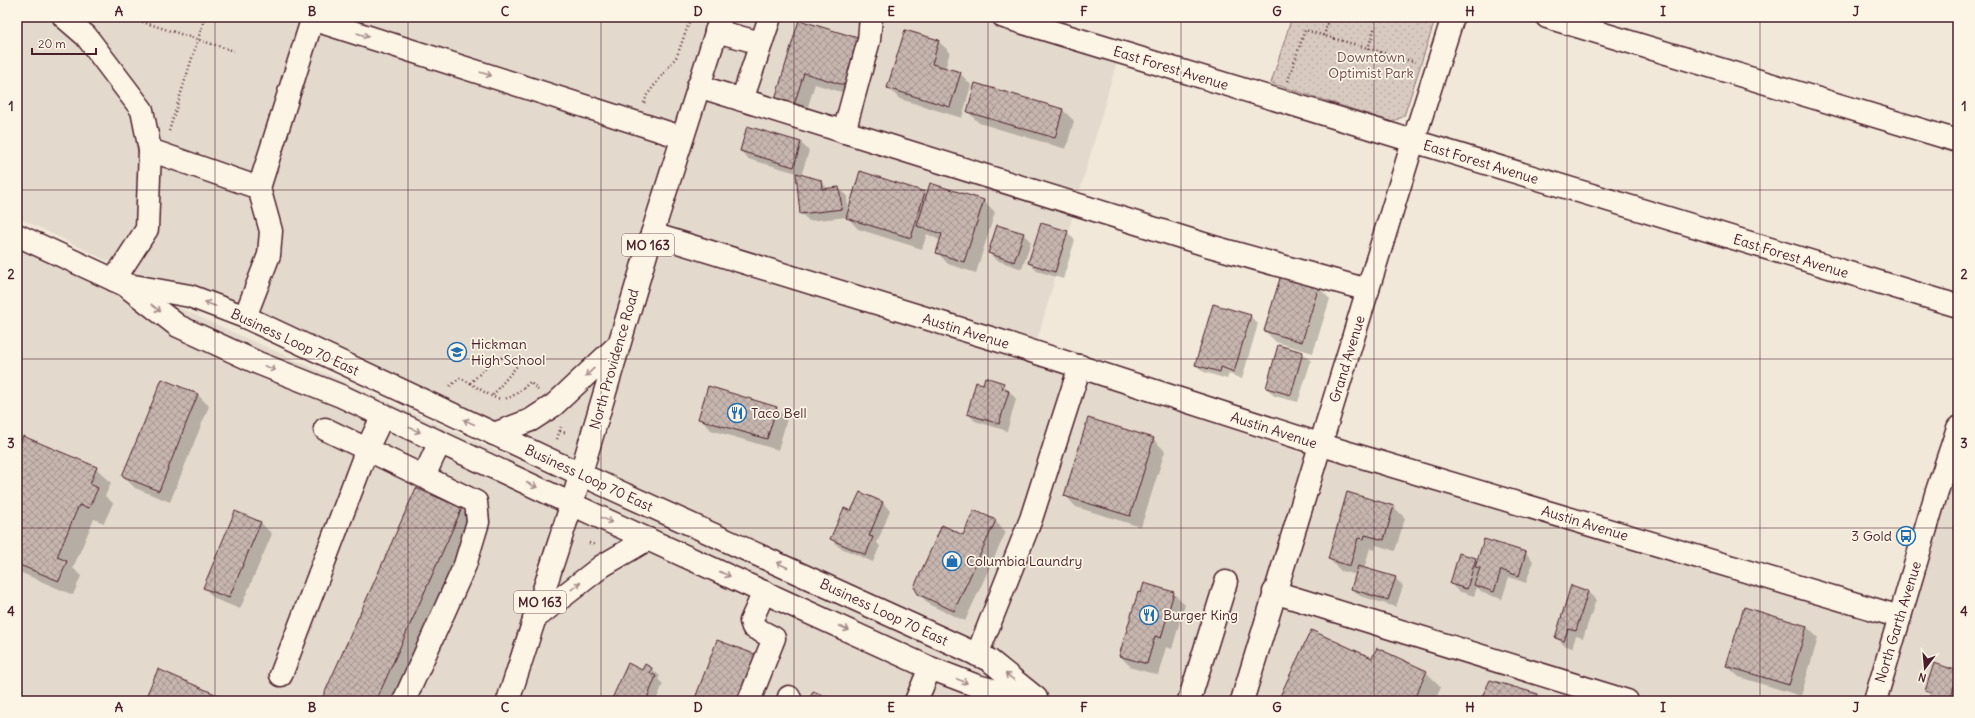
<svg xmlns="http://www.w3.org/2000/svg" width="1975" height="718" font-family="Delius,sans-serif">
	<defs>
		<pattern id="park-dots" width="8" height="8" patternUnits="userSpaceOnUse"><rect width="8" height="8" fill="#d8cac0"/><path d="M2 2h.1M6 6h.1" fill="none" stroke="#bbada5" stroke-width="1.8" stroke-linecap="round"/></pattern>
		<pattern id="building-cross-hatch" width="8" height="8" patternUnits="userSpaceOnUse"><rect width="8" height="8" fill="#c7b6af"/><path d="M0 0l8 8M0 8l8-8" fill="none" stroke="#a4938f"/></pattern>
	</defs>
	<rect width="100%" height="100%" fill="#f1e8da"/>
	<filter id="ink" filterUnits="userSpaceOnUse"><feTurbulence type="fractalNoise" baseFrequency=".025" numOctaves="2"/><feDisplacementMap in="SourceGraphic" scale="8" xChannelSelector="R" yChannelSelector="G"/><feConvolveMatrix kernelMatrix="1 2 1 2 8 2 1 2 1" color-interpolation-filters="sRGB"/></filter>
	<g filter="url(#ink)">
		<!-- built -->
		<polygon fill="#e4d9cd" points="17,17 998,17 1119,54 1035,348 1899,616 1958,423 1958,701 17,701 17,235 555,477 17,217"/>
		<!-- park -->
		<polygon fill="url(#park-dots)" stroke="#917476" points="1292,17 1436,17 1404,116 1392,122 1271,83"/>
		<!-- shadow -->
		<g fill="#0003">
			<polygon points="799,22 858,97 815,84 804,119 786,114"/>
			<polygon points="938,41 950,52 945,69 960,73 971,85 962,118 900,99 888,88"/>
			<polygon points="976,84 1063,110 1074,121 1066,149 979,123 968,112"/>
			<polygon points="748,127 801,143 809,151 801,176 820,180 828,189 839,188 847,196 848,212 861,172 925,193 927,195 931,184 984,201 995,212 976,273 948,264 937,252 941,241 927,234 922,249 858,229 847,217 809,221 801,213 797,173 748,159 741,151"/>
			<polygon points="1067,232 1075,240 1063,279 1037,271 1030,263"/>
			<polygon points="1023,234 1031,242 1022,269 996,260 989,253"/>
			<polygon points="1318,287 1330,299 1313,353 1276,342 1265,331"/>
			<polygon points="1250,316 1258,324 1242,379 1229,374 1227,379 1204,372 1196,365"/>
			<polygon points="1279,346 1303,353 1311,361 1298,402 1274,396 1267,388"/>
			<polygon points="162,381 198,395 209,406 170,502 135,488 123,476"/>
			<polygon points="1003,384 1016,399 1007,431 975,421 968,414 984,386"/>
			<polygon points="776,408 787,419 778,450 711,430 699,418"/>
			<polygon points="1153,439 1165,451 1141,527 1076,507 1065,495"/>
			<polygon points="17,454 96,468 111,483 105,496 113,503 104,523 94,519 73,568 81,576 73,595 17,571"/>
			<polygon points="860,493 883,503 890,511 877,543 880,546 873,562 839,547 831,539 852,513"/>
			<polygon points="1393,506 1405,518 1395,551 1376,545 1375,550 1370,548 1364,569 1395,578 1403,586 1396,607 1360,596 1352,589 1357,575 1341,571 1329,559"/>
			<polygon points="462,509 476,524 397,701 322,701"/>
			<polygon points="236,513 261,523 272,534 240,609 215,599 204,588"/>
			<polygon points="995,521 1006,532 965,621 930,605 919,594 963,536"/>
			<polygon points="1526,553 1533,561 1526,583 1509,577 1502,599 1483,593 1477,587 1474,596 1458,591 1451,584 1475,559 1478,562"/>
			<polygon points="1572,587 1588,592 1596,600 1583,638 1576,636 1572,648 1564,645 1556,637"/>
			<polygon points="1173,593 1185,604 1172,649 1166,647 1158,675 1132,668 1120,656"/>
			<polygon points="1807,627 1818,638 1801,696 1739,677 1727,666"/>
			<polygon points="1373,659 1426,672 1441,687 1435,701 1287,701 1281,695"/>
			<polygon points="1935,664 1958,672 1958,701 1929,701 1931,695 1926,690"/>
			<polygon points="645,666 652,669 660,676 658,679 663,684 656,701 612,701 643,671"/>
			<polygon points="1537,695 1543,701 1481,701"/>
		</g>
		<!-- building -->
		<g fill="url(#building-cross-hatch)" stroke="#4a1f2b">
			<polygon points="799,20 861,39 847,86 804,73 793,108 774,103"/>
			<polygon points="905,30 939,40 932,64 961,72 950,107 887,88"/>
			<polygon points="975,83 1063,109 1055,138 967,112"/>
			<polygon points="747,126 801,142 794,167 740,151"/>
			<polygon points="860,171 925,192 911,238 846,218"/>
			<polygon points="796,173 821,180 822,189 839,187 842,209 800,214"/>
			<polygon points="930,183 984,200 964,262 936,253 942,234 917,226"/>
			<polygon points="1041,223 1068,231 1055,272 1028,263"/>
			<polygon points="997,225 1024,233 1014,262 988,253"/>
			<polygon points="1281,275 1319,286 1302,342 1264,331"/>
			<polygon points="1213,304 1251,315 1234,372 1221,367 1220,372 1195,365"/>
			<polygon points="1278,345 1303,352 1291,395 1266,388"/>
			<polygon points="985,377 1004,383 1002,389 1009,391 999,424 967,414 976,382 983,384"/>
			<polygon points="162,379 198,394 159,491 122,476"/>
			<polygon points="708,386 777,407 767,439 698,419"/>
			<polygon points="1088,418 1154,438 1130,516 1064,496"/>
			<polygon points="23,436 97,467 90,484 98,488 89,508 79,505 57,557 67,561 59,581 17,564 17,452"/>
			<polygon points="416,488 462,508 376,701 321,701"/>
			<polygon points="860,492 883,502 869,536 873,537 866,555 830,539 844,508 851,511"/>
			<polygon points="1347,492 1394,506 1384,540 1365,535 1364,539 1358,538 1350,566 1328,559"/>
			<polygon points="974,510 996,520 954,611 918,594 914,587 942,525 963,535"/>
			<polygon points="235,511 261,522 229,598 203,588"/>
			<polygon points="1484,539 1526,552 1519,576 1501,570 1494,592 1474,585 1480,568 1475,567"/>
			<polygon points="1459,553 1476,558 1467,589 1450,584"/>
			<polygon points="1358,566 1396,577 1388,600 1351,589"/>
			<polygon points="1144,583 1174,592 1161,638 1155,636 1147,664 1119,656 1138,592 1141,593"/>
			<polygon points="1571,585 1588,591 1576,631 1568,629 1564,641 1555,638"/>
			<polygon points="1744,607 1807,626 1789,685 1726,666"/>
			<polygon points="1311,630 1372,658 1377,648 1427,671 1413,701 1292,701 1280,696"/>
			<polygon points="717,640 757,655 739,701 694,701"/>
			<polygon points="628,663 642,670 645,664 652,668 650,673 656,676 646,701 611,701"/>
			<polygon points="1934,663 1958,671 1950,701 1928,701 1931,693 1925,691"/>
			<polygon points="158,669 231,701 149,701 145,699"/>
			<polygon points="1490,680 1538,694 1535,701 1480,701"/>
			<polygon points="813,691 837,701 809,701"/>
		</g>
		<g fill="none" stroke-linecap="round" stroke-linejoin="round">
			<defs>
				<g id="minor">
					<polyline points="64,17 86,36 142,110 150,150 147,229 114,280"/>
					<polyline points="1004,17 1958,306"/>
					<polyline points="1547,17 1958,141"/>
					<polyline points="312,19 681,137"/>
					<polyline points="716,31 761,43"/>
					<polyline points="698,86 1210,246 1368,290"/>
					<polyline points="742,100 770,17"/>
					<polyline points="844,132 869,40 871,17"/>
					<polyline points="150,150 259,188 271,231 269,255 245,317"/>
					<polyline points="259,188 313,17"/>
					<polyline points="652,234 997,340 1322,445 1900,617"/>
					<polyline points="325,429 476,502 478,522 465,565 404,701"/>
					<polyline points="424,476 440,442"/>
					<polyline points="1274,592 1627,701"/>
					<polyline points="977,655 1031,519 1080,366"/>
					<polyline points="281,675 367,449 383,415"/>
					<polyline points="789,697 791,701"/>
					<polyline points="749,701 774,638 753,627 751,621 764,592"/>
					<polyline points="916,701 930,668"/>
					<polyline points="1189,701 1226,582"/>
					<polyline points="1242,701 1413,142 1453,17"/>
					<polyline points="1875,701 1937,491 1958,428"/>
				</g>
				<g id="major">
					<polyline points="17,235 125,285 178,326 258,363 341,396 608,521 930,668 977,686 1036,701"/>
					<polyline points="128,285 190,296 245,317 580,474 989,660 1036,698"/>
					<polyline points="494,434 531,420 554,405 617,346"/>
					<polyline points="534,619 602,566 648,539"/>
					<polyline points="508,701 572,503 652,234 721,17"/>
				</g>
			</defs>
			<!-- minor casing -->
			<use href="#minor" stroke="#4a1f2b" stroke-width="25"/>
			<!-- major casing -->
			<use href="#major" stroke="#4a1f2b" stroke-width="25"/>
			<!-- path -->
			<g stroke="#4a1f2b" stroke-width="2.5" stroke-dasharray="1 3" stroke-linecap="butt">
				<polyline points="127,17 234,51"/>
				<polyline points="1324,36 1329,17"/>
				<polyline points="1368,49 1375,26"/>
				<polyline points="1288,81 1305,30 1415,62"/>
				<polyline points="644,103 647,95 677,56 691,17"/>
				<polyline points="169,131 205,17"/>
				<path d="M470 383C480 375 495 355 509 357 513 357 517 360 521 361L492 396"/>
				<path d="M450 386 460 378C493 393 498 414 530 382L538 390"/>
				<polyline points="560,431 566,433"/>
				<polyline points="557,439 561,427"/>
				<polyline points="589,543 596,545"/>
			</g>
			<!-- minor -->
			<use href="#minor" stroke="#fcf5e5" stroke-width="22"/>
			<!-- major -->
			<use href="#major" stroke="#fcf5e5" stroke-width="22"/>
		</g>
		<!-- one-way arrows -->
		<defs><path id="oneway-shaft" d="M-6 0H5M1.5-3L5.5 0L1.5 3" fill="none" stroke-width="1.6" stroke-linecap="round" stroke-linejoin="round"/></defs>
		<g stroke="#a38a88">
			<use href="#oneway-shaft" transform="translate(363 35) rotate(18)"/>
			<use href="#oneway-shaft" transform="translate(486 74) rotate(18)"/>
			<use href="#oneway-shaft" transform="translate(210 304) rotate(-159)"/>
			<use href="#oneway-shaft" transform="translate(156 308) rotate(38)"/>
			<use href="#oneway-shaft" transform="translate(270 368) rotate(21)"/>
			<use href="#oneway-shaft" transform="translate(590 372) rotate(136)"/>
			<use href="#oneway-shaft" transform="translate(469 422) rotate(-155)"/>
			<use href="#oneway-shaft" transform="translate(415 430) rotate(25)"/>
			<use href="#oneway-shaft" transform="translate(532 485) rotate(25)"/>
			<use href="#oneway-shaft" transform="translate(607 520) rotate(25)"/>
			<use href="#oneway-shaft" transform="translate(782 565) rotate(-156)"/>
			<use href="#oneway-shaft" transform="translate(725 574) rotate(25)"/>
			<use href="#oneway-shaft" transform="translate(576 586) rotate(-38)"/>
			<use href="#oneway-shaft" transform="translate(844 628) rotate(25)"/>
			<use href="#oneway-shaft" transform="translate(1010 677) rotate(-142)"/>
			<use href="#oneway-shaft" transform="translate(962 681) rotate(22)"/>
		</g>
	</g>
	<!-- grid -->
	<path fill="none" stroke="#4a1f2b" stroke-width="1" stroke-opacity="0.55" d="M215 17V701M408 17V701M601 17V701M794 17V701M988 17V701M1181 17V701M1374 17V701M1567 17V701M1760 17V701M17 190H1958M17 359H1958M17 528H1958"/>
	<!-- icons -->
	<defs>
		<symbol id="school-ring" viewBox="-11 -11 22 22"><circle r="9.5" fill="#fcf5e5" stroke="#1f6fb2" stroke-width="1.5"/><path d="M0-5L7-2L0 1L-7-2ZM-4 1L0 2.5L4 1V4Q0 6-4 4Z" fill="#1f6fb2"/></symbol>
		<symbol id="restaurant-ring" viewBox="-11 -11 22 22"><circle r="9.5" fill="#fcf5e5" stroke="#1f6fb2" stroke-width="1.5"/><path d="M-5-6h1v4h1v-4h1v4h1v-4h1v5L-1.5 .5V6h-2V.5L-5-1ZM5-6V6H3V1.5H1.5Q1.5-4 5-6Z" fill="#1f6fb2"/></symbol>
		<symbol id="bus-ring" viewBox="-11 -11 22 22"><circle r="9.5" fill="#fcf5e5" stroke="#1f6fb2" stroke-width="1.5"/><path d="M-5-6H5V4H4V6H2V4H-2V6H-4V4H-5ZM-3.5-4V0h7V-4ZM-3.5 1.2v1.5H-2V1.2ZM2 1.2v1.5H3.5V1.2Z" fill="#1f6fb2"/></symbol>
		<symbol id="shop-ring" viewBox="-11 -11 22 22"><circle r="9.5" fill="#fcf5e5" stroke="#1f6fb2" stroke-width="1.5"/><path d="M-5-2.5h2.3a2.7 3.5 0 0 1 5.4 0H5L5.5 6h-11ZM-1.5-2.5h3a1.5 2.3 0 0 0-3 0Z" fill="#1f6fb2"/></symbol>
	</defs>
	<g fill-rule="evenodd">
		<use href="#school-ring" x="446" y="341" width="22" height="22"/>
		<use href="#restaurant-ring" x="726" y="402" width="22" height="22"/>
		<use href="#bus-ring" x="1895" y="525" width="22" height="22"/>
		<use href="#shop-ring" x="941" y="550" width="22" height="22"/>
		<use href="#restaurant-ring" x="1138" y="604" width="22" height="22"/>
	</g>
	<g text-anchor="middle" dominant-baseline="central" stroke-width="3.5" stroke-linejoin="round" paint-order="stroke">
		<!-- shield labels -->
		<g fill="#fcf5e5" stroke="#7f5f63" stroke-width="1">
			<rect x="622" y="234" width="52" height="22" rx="3"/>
			<rect x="514" y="591" width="52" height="22" rx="3"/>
		</g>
		<g font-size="13" font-weight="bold" fill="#4a1f2b">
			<text x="648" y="245">MO 163</text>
			<text x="540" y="602">MO 163</text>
		</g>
		<!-- park labels -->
		<g font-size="14" fill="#6e4a50" stroke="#fcf5e5">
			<text x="1371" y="57">Downtown<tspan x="1371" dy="16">Optimist Park</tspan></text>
		</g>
		<!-- street labels -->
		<g font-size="14" fill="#4a1f2b" stroke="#fcf5e5">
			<text transform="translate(1171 68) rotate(17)">East Forest Avenue</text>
			<text transform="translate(1481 162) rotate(17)">East Forest Avenue</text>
			<text transform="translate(1791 256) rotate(17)">East Forest Avenue</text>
			<text transform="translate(966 331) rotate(17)">Austin Avenue</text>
			<text transform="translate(295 342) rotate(25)">Business Loop 70 East</text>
			<text transform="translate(614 359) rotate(-74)">North Providence Road</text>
			<text transform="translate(1347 359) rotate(-73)">Grand Avenue</text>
			<text transform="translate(1274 430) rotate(18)">Austin Avenue</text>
			<text transform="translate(589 478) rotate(25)">Business Loop 70 East</text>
			<text transform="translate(1585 523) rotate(17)">Austin Avenue</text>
			<text transform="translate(884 612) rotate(25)">Business Loop 70 East</text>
			<text transform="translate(1898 622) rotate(-73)">North Garth Avenue</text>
		</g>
		<!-- poi labels -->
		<g font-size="14" fill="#4a1f2b" stroke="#fcf5e5" text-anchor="start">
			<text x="471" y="344">Hickman<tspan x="471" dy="16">High School</tspan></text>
			<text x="751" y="413">Taco Bell</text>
			<text x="1892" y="536" text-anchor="end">3 Gold</text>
			<text x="966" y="561">Columbia Laundry</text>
			<text x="1163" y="615">Burger King</text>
		</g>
	</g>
	<!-- margin -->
	<rect width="1975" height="718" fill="none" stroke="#fcf5e5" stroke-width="44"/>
	<!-- north arrow -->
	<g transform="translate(1925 668) rotate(196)" stroke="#fcf5e5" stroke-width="3" paint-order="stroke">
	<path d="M0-3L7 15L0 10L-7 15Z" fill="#4a1f2b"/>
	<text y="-6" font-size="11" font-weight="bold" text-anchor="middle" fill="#4a1f2b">N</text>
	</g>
	<!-- scale -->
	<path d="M32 48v6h64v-6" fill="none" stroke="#4a1f2b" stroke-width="2"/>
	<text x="38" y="48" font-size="12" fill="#4a1f2b" stroke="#fcf5e5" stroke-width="3" paint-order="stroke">20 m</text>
	<rect x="22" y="22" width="1931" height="674" fill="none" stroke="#4a1f2b" stroke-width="1.5"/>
	<g font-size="13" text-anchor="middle" font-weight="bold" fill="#4a1f2b">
		<text x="119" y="16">A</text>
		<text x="312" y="16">B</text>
		<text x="505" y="16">C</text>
		<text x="698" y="16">D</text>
		<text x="891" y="16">E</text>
		<text x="1084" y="16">F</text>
		<text x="1277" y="16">G</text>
		<text x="1470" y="16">H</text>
		<text x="1663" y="16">I</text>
		<text x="1856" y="16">J</text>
		<text x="11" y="111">1</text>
		<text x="1964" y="111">1</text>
		<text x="11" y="279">2</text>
		<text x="1964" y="279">2</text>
		<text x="11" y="448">3</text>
		<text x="1964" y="448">3</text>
		<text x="11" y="616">4</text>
		<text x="1964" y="616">4</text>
		<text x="119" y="712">A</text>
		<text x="312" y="712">B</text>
		<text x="505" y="712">C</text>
		<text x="698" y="712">D</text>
		<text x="891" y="712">E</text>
		<text x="1084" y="712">F</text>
		<text x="1277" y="712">G</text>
		<text x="1470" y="712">H</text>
		<text x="1663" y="712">I</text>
		<text x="1856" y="712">J</text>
	</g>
</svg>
